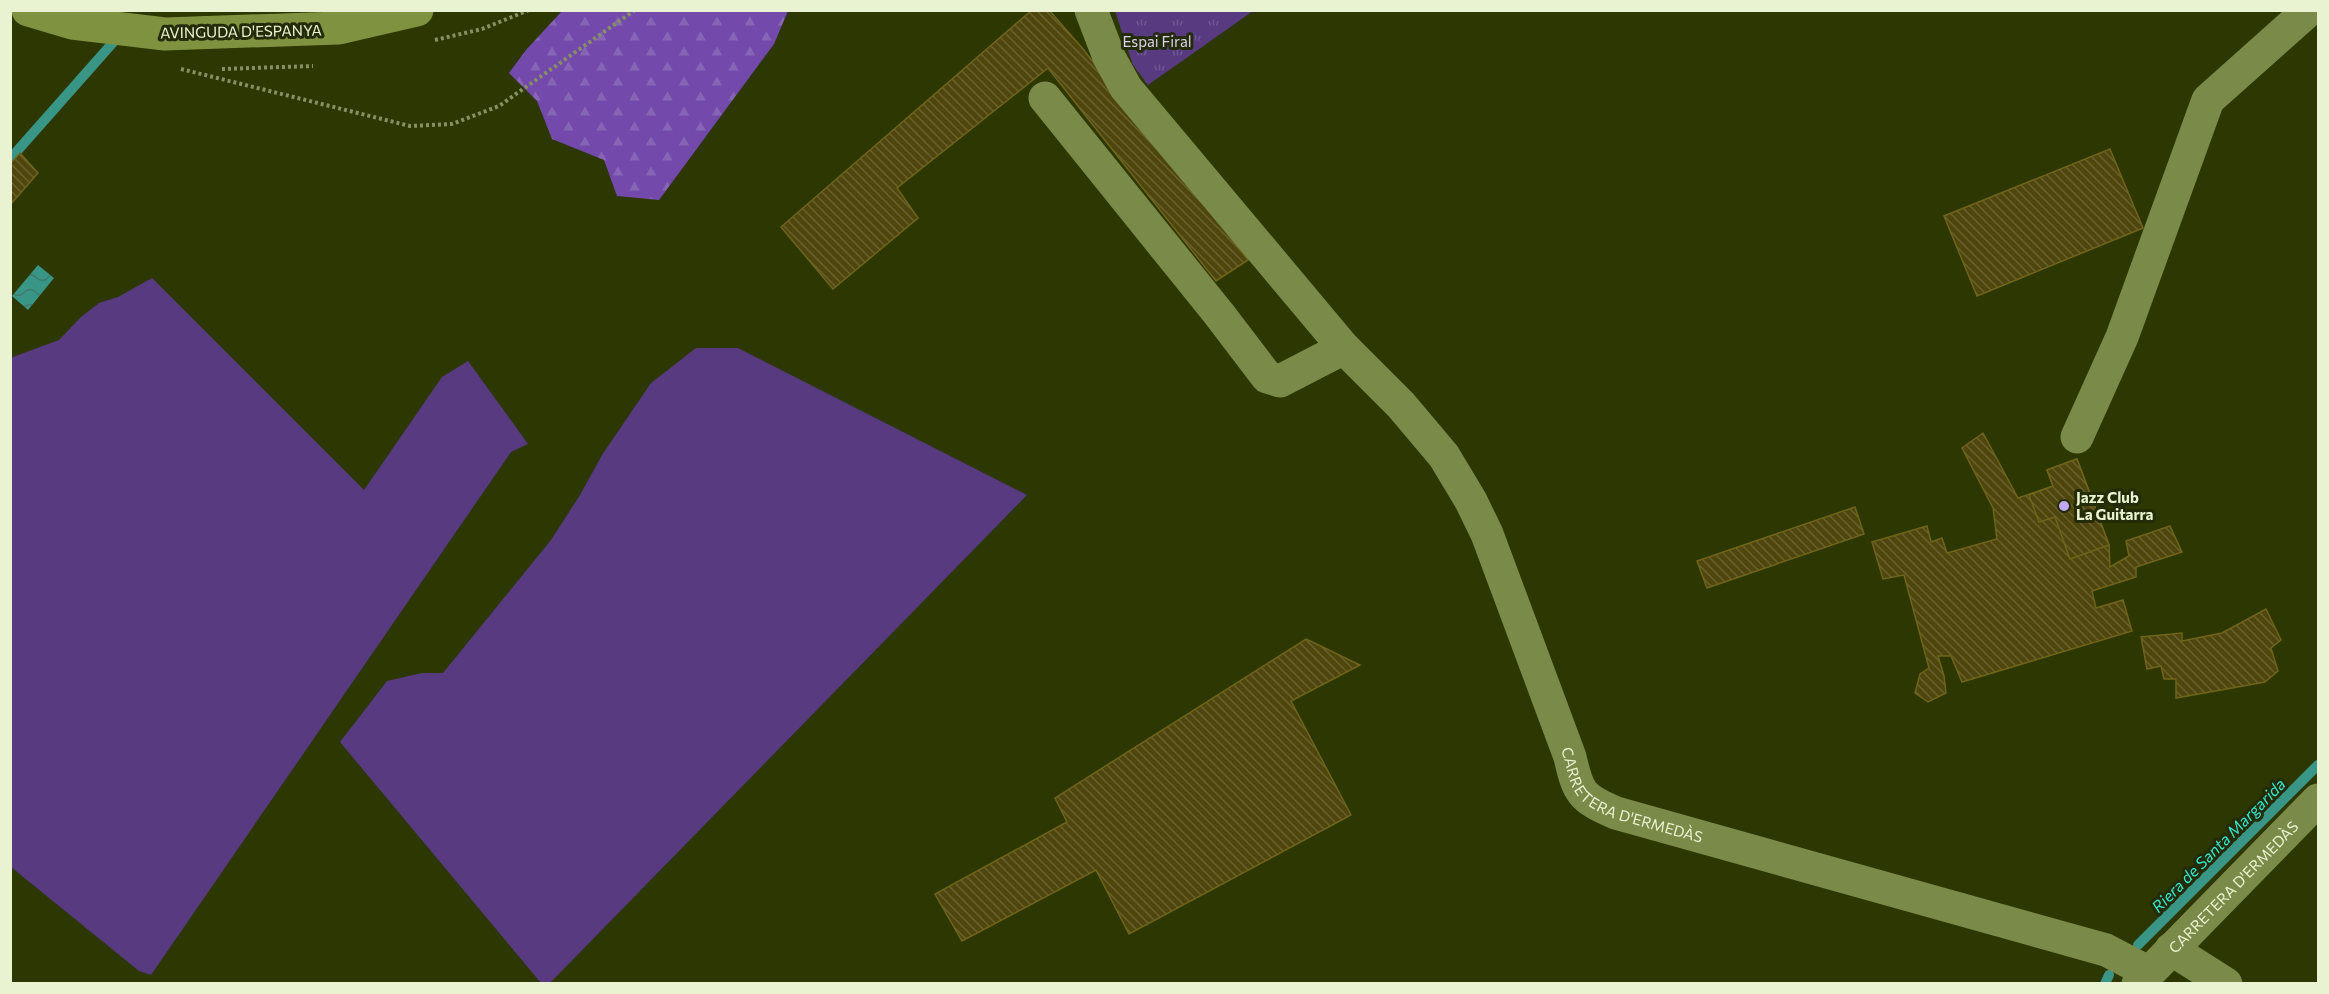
<svg xmlns="http://www.w3.org/2000/svg" width="2329" height="994" font-family="Commissioner,sans-serif">
	<defs>
		<pattern id="forest-firs" width="22" height="20" patternUnits="userSpaceOnUse" patternTransform="scale(1.5)"><rect width="22" height="20" fill="#734aab"/><path d="M5 1l3.5 6h-7zM16 11l3.5 6h-7z" fill="#8765b6"/></pattern>
		<pattern id="park-tufts" width="24" height="20" patternUnits="userSpaceOnUse" patternTransform="scale(1.5)"><rect width="24" height="20" fill="#573a80"/><path d="M3 7l-1-3M5 7V3M7 7l1-3M15 17l-1-3M17 17v-4M19 17l1-3" fill="none" stroke="#6f5791"/></pattern>
		<pattern id="water-waves" width="16" height="10" patternUnits="userSpaceOnUse" patternTransform="scale(1.5)"><rect width="16" height="10" fill="#399586"/><path d="M0 5q4-4 8 0t8 0" fill="none" stroke="#3e7a6d"/></pattern>
		<pattern id="building-back-hatch" width="6" height="6" patternUnits="userSpaceOnUse" patternTransform="scale(1.5)"><rect width="6" height="6" fill="#4f460d"/><path d="M-1 5l2 2M0 0l6 6M5-1l2 2" fill="none" stroke="#68612f"/></pattern>
	</defs>
	<rect width="100%" height="100%" fill="#2d3701"/>
	<!-- green -->
	<g fill="#573a80">
		<polygon points="152,278 364,490 442,377 468,361 528,444 511,452 151,975 139,971 11,867 10,358 59,340 81,317 99,303 118,297"/>
		<polygon points="696,348 738,348 1027,495 550,983 541,983 340,742 387,681 422,673 443,673 551,540 580,495 602,455 651,383"/>
	</g>
	<!-- forest -->
	<polygon fill="url(#forest-firs)" points="562,11 562,10 788,11 774,44 659,200 617,196 604,160 552,139 537,101 509,73 526,50"/>
	<!-- park -->
	<polygon fill="url(#park-tufts)" points="1115,11 1115,10 1253,11 1148,85 1133,65"/>
	<!-- water -->
	<polygon fill="url(#water-waves)" points="38,265 54,278 28,310 12,296"/>
	<g fill="none" stroke-linecap="round" stroke-linejoin="round">
		<!-- stream -->
		<g stroke="#399586" stroke-width="10">
			<polyline points="10,159 117,38"/>
			<polyline points="2138,945 2318,765"/>
			<polyline points="2105,984 2109,975"/>
		</g>
	</g>
	<!-- building -->
	<g fill="url(#building-back-hatch)" stroke="#6f641a" stroke-width="1.5">
		<polygon points="1032,10 1049,10 1083,49 1248,260 1216,281 1048,68 897,188 918,218 833,289 781,227"/>
		<polygon points="2110,149 2143,228 1977,296 1944,216"/>
		<polygon points="20,153 38,173 10,205 10,164"/>
		<polygon points="1983,433 2018,498 2053,486 2047,470 2077,459 2109,545 2110,567 2129,556 2126,541 2170,526 2182,552 2136,567 2136,577 2092,591 2096,608 2123,600 2132,631 1962,682 1951,656 1938,656 1944,676 1946,693 1928,702 1915,693 1920,674 1929,668 1904,575 1883,579 1872,542 1927,526 1931,542 1942,538 1947,553 1997,539 1993,508 1962,448"/>
		<polygon points="2077,459 2109,545 2070,559 2055,517 2039,522 2029,495 2053,486 2047,470"/>
		<polygon points="1855,507 1864,534 1707,588 1697,561"/>
		<polygon points="2266,609 2281,640 2271,648 2278,671 2265,682 2176,698 2176,679 2164,679 2161,666 2147,669 2141,637 2182,633 2182,641 2222,633"/>
		<polygon points="1306,639 1360,665 1291,701 1351,815 1129,934 1096,870 962,941 935,894 1067,822 1055,798"/>
	</g>
	<g fill="none" stroke-linecap="round" stroke-linejoin="round">
		<!-- path -->
		<g stroke="#869064" stroke-width="4" stroke-dasharray="3 3" stroke-linecap="butt">
			<polyline points="435,40 482,29 529,10"/>
			<polyline points="181,69 410,126 452,124 499,106 635,10"/>
			<polyline points="222,69 313,66"/>
		</g>
		<!-- minor -->
		<g stroke="#7a8a48" stroke-width="33">
			<path id="s1" d="M1091 10 1109 57 1126 88 1344 348 1401 405 1444 456 1471 501 1487 534 1570 757C1578 793 1581 798 1616 813L2106 950 2148 972"/>
			<polyline points="1045,98 1219,314 1267,377 1280,381 1344,348"/>
			<polyline points="2077,437 2122,337 2208,100 2309,10"/>
			<polyline points="2171,949 2226,984"/>
			<path id="s2" d="M2138 984 2318 800"/>
		</g>
		<!-- major -->
		<polyline stroke="#7f9240" stroke-width="33" points="28,10 72,23 165,34 339,28 417,10"/>
	</g>
	<!-- markers -->
	<circle fill="#c2a7f2" stroke="#242b08" stroke-width="2" cx="2064" cy="506" r="6"/>
	<g text-anchor="middle" dominant-baseline="central" stroke-width="6" stroke-linejoin="round" paint-order="stroke">
		<!-- street labels -->
		<g font-size="15" fill="#e9f3d1" stroke="#242b08">
			<text transform="translate(241 31) rotate(-1)">AVINGUDA D'ESPANYA</text>
			<text stroke="none"><textPath href="#s1" startOffset="978">CARRETERA D'ERMEDÀS</textPath></text>
			<text stroke="none"><textPath href="#s2" startOffset="136">CARRETERA D'ERMEDÀS</textPath></text>
		</g>
		<!-- park labels -->
		<g font-size="15" fill="#dcd3ed" stroke="#242b08">
			<text x="1157" y="41">Espai Firal</text>
		</g>
		<!-- poi labels -->
		<g font-size="15" font-weight="bold" fill="#e9f3d1" stroke="#242b08" text-anchor="start">
			<text x="2076" y="497">Jazz Club<tspan x="2076" dy="17">La Guitarra</tspan></text>
		</g>
		<!-- water labels -->
		<g font-size="16" font-style="italic" fill="#32e9cf" stroke="#242b08">
			<text transform="translate(2218 845) rotate(-45)">Riera de Santa Margarida</text>
		</g>
	</g>
	<!-- border -->
	<rect width="2329" height="994" fill="none" stroke="#e9f3d1" stroke-width="24"/>
</svg>
